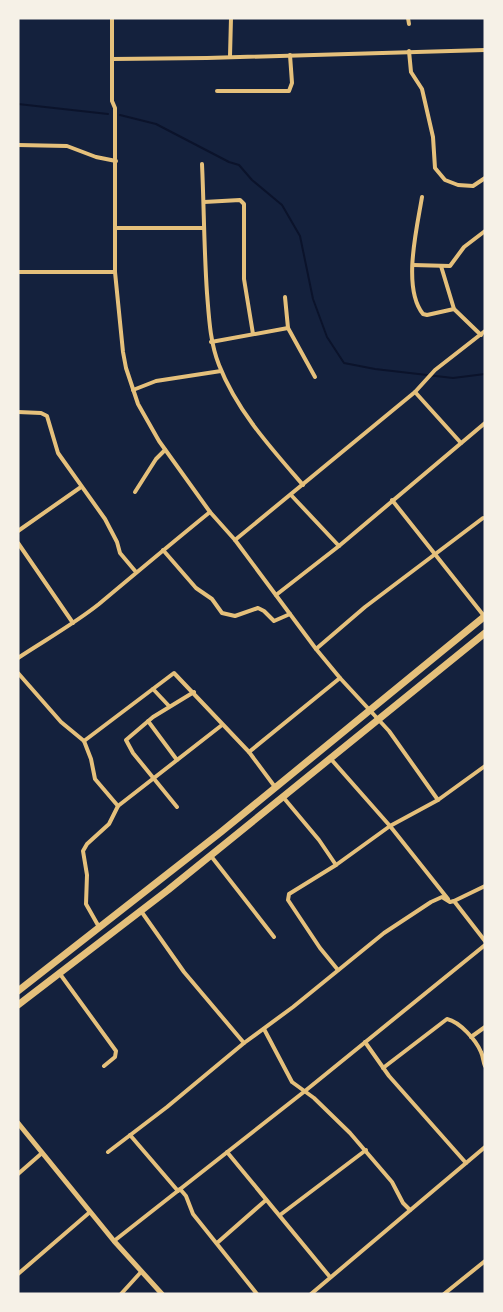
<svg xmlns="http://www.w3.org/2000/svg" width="503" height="1312" font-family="Barlow,sans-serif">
	<rect width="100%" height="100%" fill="#14213d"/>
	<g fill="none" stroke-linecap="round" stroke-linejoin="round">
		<!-- stream -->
		<g stroke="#0b132b" stroke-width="2">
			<polyline points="18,104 108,114"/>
			<polyline points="120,115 156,124 229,162 239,165 252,180 282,205 300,236 313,299 327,337 344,363 375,369 453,378 485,374"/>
		</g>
		<!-- minor -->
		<g stroke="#e5c07b" stroke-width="4">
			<polyline points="112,18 112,101 115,108 115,272 123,352 126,368 138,404 159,441 210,512 235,540 316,649 340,678 389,731 438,800"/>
			<polyline points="408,18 409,24"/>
			<polyline points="409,51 411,72 422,89 433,137 435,168 445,180 458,185 473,186 485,178"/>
			<polyline points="230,56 231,18"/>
			<polyline points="112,59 207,58 485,50"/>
			<polyline points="217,91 289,91 292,83 290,55"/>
			<polyline points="18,145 67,146 96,157 116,161"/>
			<path d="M202 164C204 207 204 250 207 293 209 318 210 342 219 365 237 411 271 448 303 485"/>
			<path d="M422 197C417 228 402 288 423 314L427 315 454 309"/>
			<polyline points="204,202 240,200 244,204 244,279 253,334"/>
			<polyline points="115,228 204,228"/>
			<polyline points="413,265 450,266 464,247 485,231"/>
			<polyline points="441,266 454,309 481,335"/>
			<polyline points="18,272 115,272"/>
			<polyline points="285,297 288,328 315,377"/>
			<polyline points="211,342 288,328"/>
			<polyline points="133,390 156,381 221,371"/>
			<polyline points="415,392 435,370 485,331"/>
			<polyline points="18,412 41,413 47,416 58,453 105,519 117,542 120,553 136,572"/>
			<polyline points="135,492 156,459 165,450"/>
			<polyline points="291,495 339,546"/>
			<polyline points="392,500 484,616"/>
			<polyline points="18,531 81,487"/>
			<polyline points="235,540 415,392 461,443"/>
			<polyline points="18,543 73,623"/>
			<polyline points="163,550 196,588 212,599 222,613 235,616 258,608 264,611 274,621 290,614"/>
			<polyline points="276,595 339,546 485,423"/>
			<polyline points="316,649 365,607 483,518"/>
			<path d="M18 658C45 640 74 624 99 604 136 573 173 542 210 512"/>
			<polyline points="18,673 61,722 84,741 91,759 95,779 118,806"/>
			<polyline points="153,689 169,706"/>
			<polyline points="148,721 177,760"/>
			<polyline points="84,741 174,673 249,752 275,787"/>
			<polyline points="249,752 340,678"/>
			<polyline points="330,758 390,826 448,899"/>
			<polyline points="283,797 319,840 336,865"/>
			<polyline points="177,807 133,753 126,740 153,717 194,692"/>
			<polyline points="211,856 274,937"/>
			<polyline points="454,901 485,886"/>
			<polyline points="141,911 184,972 244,1043"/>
			<polyline points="99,927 86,904 87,875 83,851 87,844 109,824 118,806 222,725"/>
			<polyline points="338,970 320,948 288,900 289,894 336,865 390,826 438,800 485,766"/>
			<polyline points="60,974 116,1051 115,1057 104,1066"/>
			<polyline points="264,1029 292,1082 314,1098 350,1133 392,1182 403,1203 410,1210"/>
			<polyline points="471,1037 485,1027"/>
			<polyline points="365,1042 389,1076 466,1163"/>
			<path d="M383 1068 447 1019C460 1022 476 1040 481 1052 483 1056 483 1061 485 1066"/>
			<polyline points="130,1135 178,1191"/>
			<polyline points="108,1152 167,1107 244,1043 293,1007 384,933 431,902 442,897 450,902 454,901 485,941"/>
			<polyline points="227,1152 330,1277"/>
			<polyline points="18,1174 42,1153"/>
			<polyline points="180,1189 186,1196 193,1214 257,1294"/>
			<polyline points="280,1215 366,1150"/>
			<polyline points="114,1241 305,1091 485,945"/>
			<polyline points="217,1243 266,1200"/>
			<polyline points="18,1274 90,1212"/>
			<polyline points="121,1294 141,1272"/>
			<polyline points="311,1294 485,1147"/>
			<polyline points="444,1294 485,1261"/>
		</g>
		<!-- secondary -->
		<polyline stroke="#e5c07b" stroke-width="5" points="18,1123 114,1241 162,1294"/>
		<!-- trunk -->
		<g stroke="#e5c07b" stroke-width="7">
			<polyline points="18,991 221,832 485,616"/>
			<polyline points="18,1005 168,890 485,633"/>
		</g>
	</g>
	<!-- border -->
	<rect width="503" height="1312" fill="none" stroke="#f6f1e7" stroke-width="39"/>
</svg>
